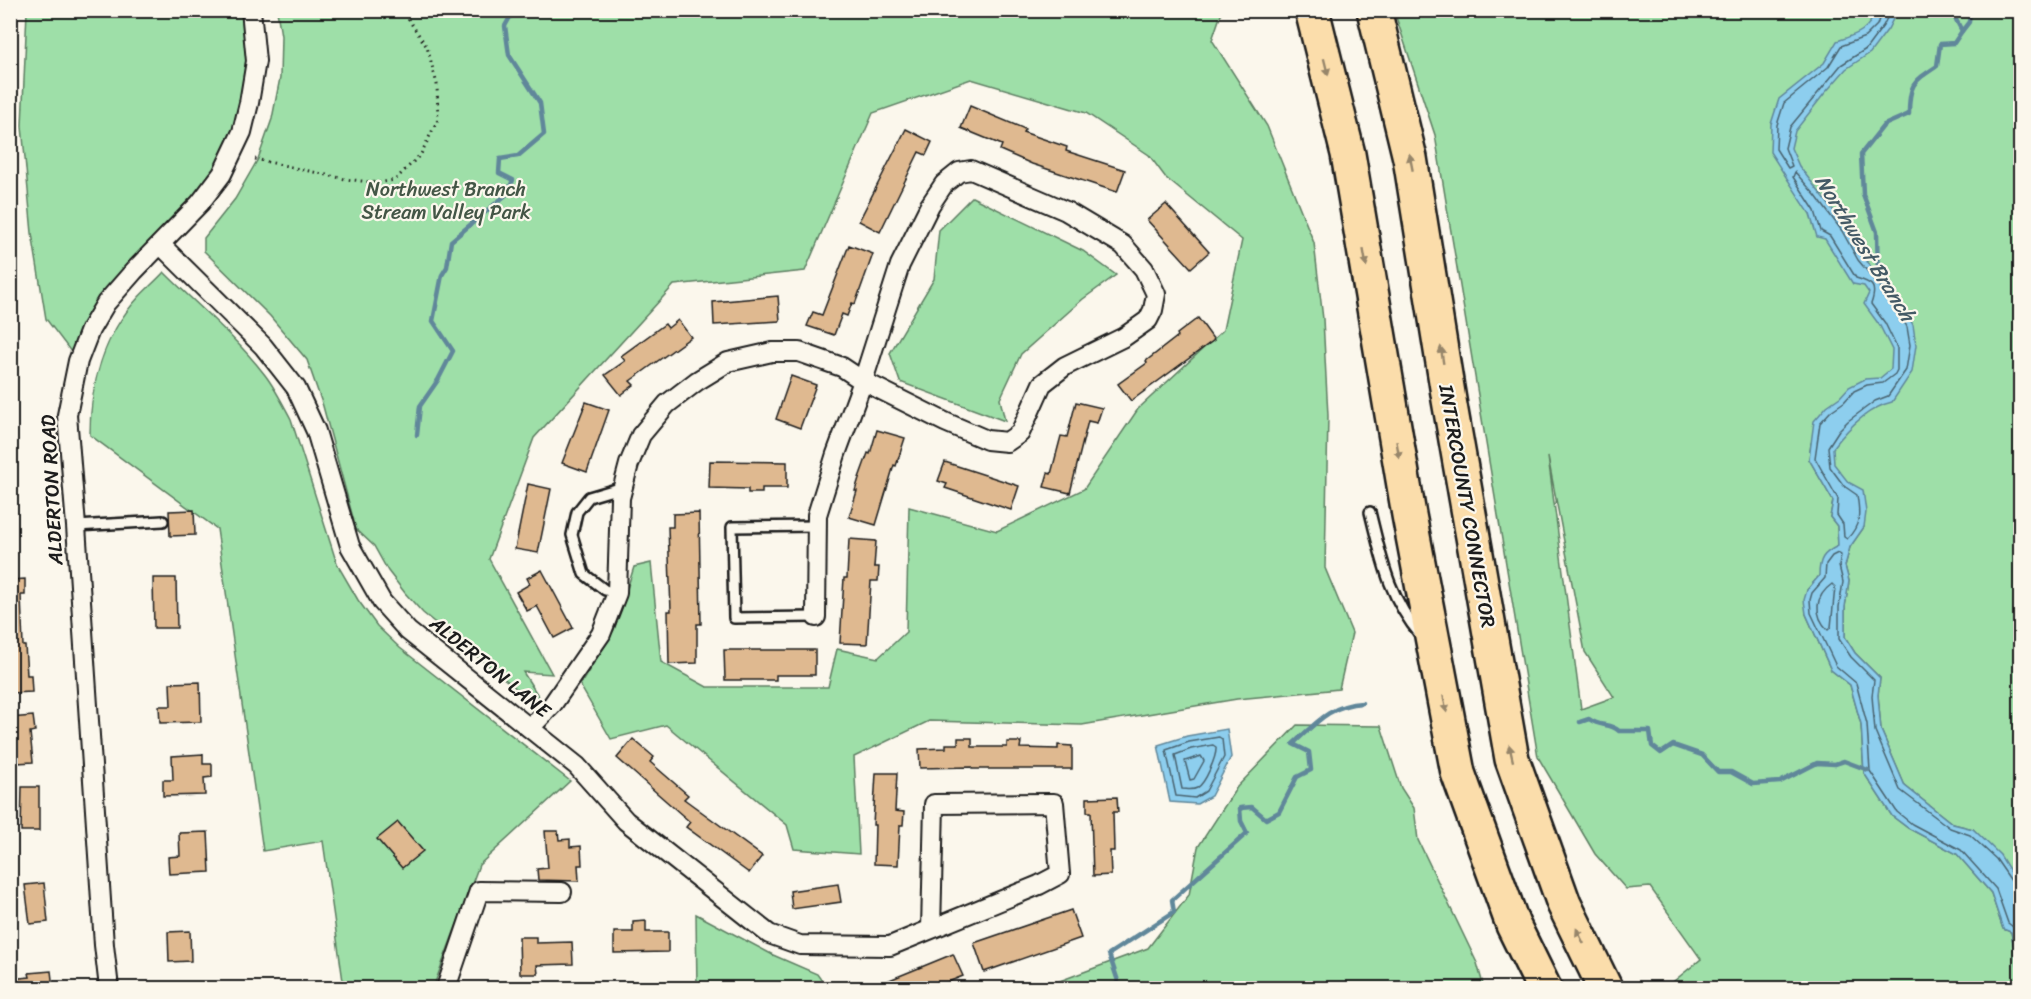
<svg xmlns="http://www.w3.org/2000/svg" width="2031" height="999" font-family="Sriracha,sans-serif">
	<rect width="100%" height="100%" fill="#fbf7ec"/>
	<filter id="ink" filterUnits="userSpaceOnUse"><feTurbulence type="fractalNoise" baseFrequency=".0167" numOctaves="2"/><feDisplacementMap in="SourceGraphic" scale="12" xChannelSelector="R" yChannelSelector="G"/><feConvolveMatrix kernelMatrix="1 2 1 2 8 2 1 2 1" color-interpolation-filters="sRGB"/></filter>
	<g filter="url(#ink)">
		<!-- green -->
		<g fill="#9edfa8" stroke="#5d7e62" stroke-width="1.5" fill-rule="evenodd">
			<polygon points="251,10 256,61 222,174 134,271 78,361 46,319 32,233 22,126 27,11"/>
			<polygon points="277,11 1222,11 1212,40 1267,126 1314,243 1323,319 1328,416 1325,568 1352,633 1339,689 1237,699 1082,725 929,721 854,757 859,854 794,849 787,825 666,725 611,739 580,685 614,630 634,567 651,563 661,662 707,687 828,687 837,649 878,658 906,632 909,507 997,531 1084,489 1138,409 1223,330 1242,240 1166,178 1149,155 1086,113 971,79 873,113 805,271 674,285 534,438 489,559 552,674 523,672 542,702 538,706 423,613 405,593 388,571 374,546 356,529 323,406 307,360 270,316 204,251 204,238 235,199 258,159 272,119 280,78 281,36"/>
			<path d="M1394 11H2020V887L2017 879 1973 829 1953 824 1905 786 1881 730 1878 695 1880 678 1855 653 1845 637V607L1849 581 1845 566 1850 547 1864 527 1811 444 1809 459 1833 501 1830 517 1837 526 1838 547 1819 576 1807 590 1806 614 1831 670 1850 685 1861 724 1864 773 1892 816 1908 828 1957 854 1991 893 2003 929 2011 932 2018 968 2020 972V988H1672L1669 985 1701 959 1650 887 1626 889 1595 854 1538 757 1435 135ZM1548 457 1585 652 1614 697 1581 709Z"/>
			<polygon points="972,197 1083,251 1116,275 1083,299 1021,354 1000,399 1005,421 900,382 890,353 934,279 939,230"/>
			<path d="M164 272C198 306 236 337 265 375 275 388 283 404 291 419L337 564 358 600 377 626 400 648 570 781 479 865 433 988H344L323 841 263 851 217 529 90 435C90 386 103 336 138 298 146 289 156 281 164 272Z"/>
			<polygon points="1297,725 1381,726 1401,788 1414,808 1418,840 1477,963 1484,988 1041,988 1148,948 1189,895 1198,847 1237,787"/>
			<polygon points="696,914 773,955 817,974 827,988 697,988"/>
		</g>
		<!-- water -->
		<g fill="#8dceee" stroke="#60879a" stroke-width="1.5">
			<path d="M1877 10 1897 11 1888 29 1870 53 1846 69 1824 94 1795 131 1791 148 1799 166 1847 228 1863 257 1900 301 1913 325 1916 345 1912 372 1892 402C1867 408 1848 428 1833 448L1834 464 1848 482 1863 490 1866 512 1864 527 1850 547 1845 566 1849 581 1845 607V637L1855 653 1880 678 1878 695 1881 730 1905 786 1953 824 1973 829 2000 855 2020 887V972L2018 968 2011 932 2003 929 1991 893 1957 854 1908 828 1892 816 1864 773 1861 724 1850 685 1831 670 1806 614 1804 600 1807 590 1819 576C1819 559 1823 553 1838 546L1837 526 1830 517 1833 501 1809 459 1814 421 1827 406 1840 397 1849 387 1865 379 1880 378 1891 369 1892 350 1880 326 1864 304 1869 293 1864 286 1853 284 1825 239 1817 237 1810 214 1770 152 1771 124 1779 99 1824 63 1837 41C1858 34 1867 32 1877 10Z"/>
			<polygon points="1227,729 1231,757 1211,796 1197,804 1170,802 1158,745 1187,736"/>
		</g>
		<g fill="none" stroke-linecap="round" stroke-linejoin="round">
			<!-- shore -->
			<g stroke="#496370" stroke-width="1.5">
				<polyline points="1882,10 1877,25 1865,37 1841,46 1828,67 1784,103 1777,125 1776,149 1788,168 1792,166 1785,148 1790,127 1841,65 1866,49 1883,26 1891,10"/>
				<path d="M1795 172 1816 196 1842 231 1858 260 1895 304 1907 327 1910 345 1906 370 1888 396 1875 401 1848 421 1839 430 1828 447 1830 467 1844 486 1857 495C1860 513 1861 525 1847 539L1844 537 1843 524 1837 515 1838 499 1815 458 1820 423 1831 411 1844 402 1854 391 1867 385 1883 383 1895 374 1897 370V348L1885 323 1871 304C1877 287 1874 283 1856 278L1830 236 1821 231 1815 211 1793 177Z"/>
				<path d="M1832 584 1835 587 1831 627 1828 630C1813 615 1815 596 1832 584Z"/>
				<polygon points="1219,737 1222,739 1224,757 1206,791 1195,798 1176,796 1166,750 1189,742"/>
				<path d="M1213 745 1216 747C1217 756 1205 784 1197 788 1192 791 1187 789 1182 789L1175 755 1191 749Z"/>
				<polygon points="1201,756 1204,761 1194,779 1190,780 1185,761"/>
				<polyline points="2020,887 2014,885 1996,859 1970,835 1950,828 1900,790 1875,731 1872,696 1874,680 1851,657 1839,639 1839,607 1843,582 1839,566 1841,555 1838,553 1832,556 1826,564 1825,578 1812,593 1810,600 1811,613 1836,666 1856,683 1867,724 1870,771 1897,812 1912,824 1961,850 1996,889 2008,923 2017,930 2020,949"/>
			</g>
			<!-- stream -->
			<g stroke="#60879a" stroke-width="4.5">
				<polyline points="1962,31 1969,22 1970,11 1972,10"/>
				<path d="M1878 280 1877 232 1863 194 1861 154 1884 125 1909 114C1909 84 1913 82 1937 66L1940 44 1954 43 1962 31 1953 14V10"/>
				<polyline points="417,435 420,406 438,380 453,351 433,321 442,275 447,267 451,241 507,194 513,180 499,173 500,159 518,156 544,134 540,103 509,55 505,26 514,10"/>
				<path d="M1580 722 1589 719C1602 728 1609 722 1619 731H1650L1652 746 1661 753 1673 745 1702 755 1718 772H1731L1753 784 1780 782 1817 763 1835 764 1844 761 1868 770"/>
				<path d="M1114 988 1118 981 1109 954 1174 912 1172 900 1247 833 1241 821 1240 808 1252 807 1266 819 1279 812 1297 777 1311 770 1309 752 1293 744C1316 723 1330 705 1362 703"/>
			</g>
		</g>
		<!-- building -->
		<g fill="#dfb990" stroke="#1c1c1c" stroke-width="1.5">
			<polygon points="970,106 1025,129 1023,132 1067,147 1066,151 1125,170 1117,192 1032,164 1000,150 1002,145 961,128"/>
			<polygon points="906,129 932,142 926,155 919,152 880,232 859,221"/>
			<polygon points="1166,204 1209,252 1191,268 1147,220"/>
			<polygon points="849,245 873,254 855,304 852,303 847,316 842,314 834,335 807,326 813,312 822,315"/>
			<polygon points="778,296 780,321 714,325 713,302"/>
			<polygon points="1198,318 1214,340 1131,401 1118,384 1147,363 1146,361 1178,336 1177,334"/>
			<polygon points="678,320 691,337 630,381 634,385 621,395 605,375 625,361 621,356 665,324 668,328"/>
			<polygon points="791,376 816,385 800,428 776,419"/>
			<polygon points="586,402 609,410 587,472 562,463"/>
			<polygon points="1076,402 1102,408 1097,423 1088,421 1070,493 1044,487 1048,473 1051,474 1061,436 1067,437"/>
			<polygon points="877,430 905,438 896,466 894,465 876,525 849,517 857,491 855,491 859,478 868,453 870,454"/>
			<polygon points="710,461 787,462 787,488 762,488 762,493 748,493 748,489 709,488"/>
			<polygon points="945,462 1019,486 1011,510 945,488 947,484 938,481"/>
			<polygon points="528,484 551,489 538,553 515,549"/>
			<polygon points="194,510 195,535 170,536 169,511"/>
			<polygon points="699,513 701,624 697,624 697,663 669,664 668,611 671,611 668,527 673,527 673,514"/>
			<polygon points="849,539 876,541 874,567 879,567 878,581 871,581 867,644 840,643 844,578 847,578"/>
			<polygon points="542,570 573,628 554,638 537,606 527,611 516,592 530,584 527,578"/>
			<polygon points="153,578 176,578 177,628 154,628"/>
			<polygon points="25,579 25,595 21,595 23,646 25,646 27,675 31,675 32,692 10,693 10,580"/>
			<polygon points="724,650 815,650 815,675 776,675 776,680 725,680"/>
			<polygon points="200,682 201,722 160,723 159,706 171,706 170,683"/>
			<polygon points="33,716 35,731 30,732 33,762 17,763 16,750 10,750 10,718"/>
			<polygon points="958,738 972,738 972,747 1007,747 1007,742 1021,742 1020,748 1058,749 1058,745 1072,746 1072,769 972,769 972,767 920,768 919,749 946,748 946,744 958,744"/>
			<polygon points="633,739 654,757 650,762 688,795 684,799 762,856 749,873 686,827 690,822 617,758"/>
			<polygon points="203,754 203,764 212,764 212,777 204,778 205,795 163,796 163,780 173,780 172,756"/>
			<polygon points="876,773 897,773 895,811 904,812 903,825 900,825 898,865 874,864 875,825 873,825"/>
			<polygon points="22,787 39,787 39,831 21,831"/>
			<polygon points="1117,797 1118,812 1113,812 1114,851 1110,851 1111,875 1093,876 1091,812 1087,812 1087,798"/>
			<polygon points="398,822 423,851 402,868 377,839"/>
			<polygon points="545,831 558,831 559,840 570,839 570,847 581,846 582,865 578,865 579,881 538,880 537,869 548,868"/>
			<polygon points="208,832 210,872 169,874 168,857 180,856 179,833"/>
			<polygon points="44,883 48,922 30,924 25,885"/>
			<polygon points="838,884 841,902 792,909 790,891"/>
			<polygon points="1071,910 1081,938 984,972 974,943"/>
			<polygon points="646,921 646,932 668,932 668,952 614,953 614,932 633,932 633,922"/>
			<polygon points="190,931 191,961 169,962 168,932"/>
			<polygon points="519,937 536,937 536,943 572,942 573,964 537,965 538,974 520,974"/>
			<polygon points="953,954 963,976 933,988 870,988"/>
			<polygon points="51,971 53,988 10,988 10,979 30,977 29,973"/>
		</g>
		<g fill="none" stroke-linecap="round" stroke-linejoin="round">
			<defs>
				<g id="service">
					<path d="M1370 512C1382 560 1388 596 1421 636"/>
					<polyline points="76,526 163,521"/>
					<polyline points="617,593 605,590 584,574 572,535 577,512 589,497 623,487"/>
					<polyline points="816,617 734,618 732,527 817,526"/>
				</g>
				<g id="minor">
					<polygon points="971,170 1066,211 1123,245 1144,269 1156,294 1153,310 1148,320 1124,337 1065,366 1042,384 1020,433 1007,442 987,440 945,422 863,381 900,265 930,205 944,184 959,172"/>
					<polyline points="161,245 263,346 296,388 316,431 350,546 382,602 408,631 577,766 626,821 769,934 800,945 890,946 1039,885 1060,874 1054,803 934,804 931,929"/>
					<polyline points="530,728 552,705 601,634 617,593 620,498 629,464 641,435 667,404 697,381 728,362 772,352 799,352 842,367 863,381 836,454 817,515 816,617"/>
					<polyline points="109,988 104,945 76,526 67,415 78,361 90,330 106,303 134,271 200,203 222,174 242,132 249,103 256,61 251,10"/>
					<polyline points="446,988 479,891 562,892"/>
				</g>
				<g id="motorway">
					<polyline points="1312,10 1348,154 1409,515 1458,773 1513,925 1544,988"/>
					<polyline points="1374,10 1410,158 1449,400 1512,759 1564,904 1605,988"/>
				</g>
			</defs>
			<!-- service casing -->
			<use href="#service" stroke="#1c1c1c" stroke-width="14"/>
			<!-- minor casing -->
			<use href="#minor" stroke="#1c1c1c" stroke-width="22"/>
			<!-- motorway casing -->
			<use href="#motorway" stroke="#1c1c1c" stroke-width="38"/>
			<!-- path -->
			<polyline stroke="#1c1c1c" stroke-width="3" stroke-dasharray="1.5 4.5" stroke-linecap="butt" points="255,159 345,179 378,183 395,180 421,154 438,119 437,84 427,47 404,13 399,10"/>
			<!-- service -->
			<use href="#service" stroke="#fbf7ec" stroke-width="9"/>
			<!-- minor -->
			<use href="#minor" stroke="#fbf7ec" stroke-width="18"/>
			<!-- motorway -->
			<use href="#motorway" stroke="#fbddab" stroke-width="33"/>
		</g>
		<!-- one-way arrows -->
		<defs><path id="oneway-solid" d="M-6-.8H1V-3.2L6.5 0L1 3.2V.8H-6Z" transform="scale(1.5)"/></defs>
		<g fill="#97866b">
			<use href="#oneway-solid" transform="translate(1326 67) rotate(76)"/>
			<use href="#oneway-solid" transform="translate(1411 162) rotate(-101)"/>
			<use href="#oneway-solid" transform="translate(1365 258) rotate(80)"/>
			<use href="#oneway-solid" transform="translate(1442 355) rotate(-99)"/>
			<use href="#oneway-solid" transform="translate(1398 450) rotate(80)"/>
			<use href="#oneway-solid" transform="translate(1445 704) rotate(79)"/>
			<use href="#oneway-solid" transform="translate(1511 753) rotate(-103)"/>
			<use href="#oneway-solid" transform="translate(1580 936) rotate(-116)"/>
		</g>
	</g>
	<g text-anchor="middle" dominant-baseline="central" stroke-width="4.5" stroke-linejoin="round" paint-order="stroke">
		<!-- park labels -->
		<g font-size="20" fill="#435646" stroke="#fbf7ec">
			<text x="446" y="189">Northwest Branch<tspan x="446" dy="23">Stream Valley Park</tspan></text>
		</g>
		<!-- street labels -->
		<g font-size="20" fill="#1c1c1c" stroke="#fbf7ec">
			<text transform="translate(52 490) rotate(-93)">ALDERTON ROAD</text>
			<text transform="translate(1467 506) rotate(80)">INTERCOUNTY CONNECTOR</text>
			<text transform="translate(490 667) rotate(39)">ALDERTON LANE</text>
		</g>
		<!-- water labels -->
		<g font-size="21" font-style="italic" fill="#445a66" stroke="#fbf7ec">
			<text transform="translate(1865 248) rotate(58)">Northwest Branch</text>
		</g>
	</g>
	<!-- margin -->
	<rect width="2031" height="999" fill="none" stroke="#fbf7ec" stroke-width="36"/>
	<rect x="18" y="18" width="1995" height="963" fill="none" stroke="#1c1c1c" stroke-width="2" filter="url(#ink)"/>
</svg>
